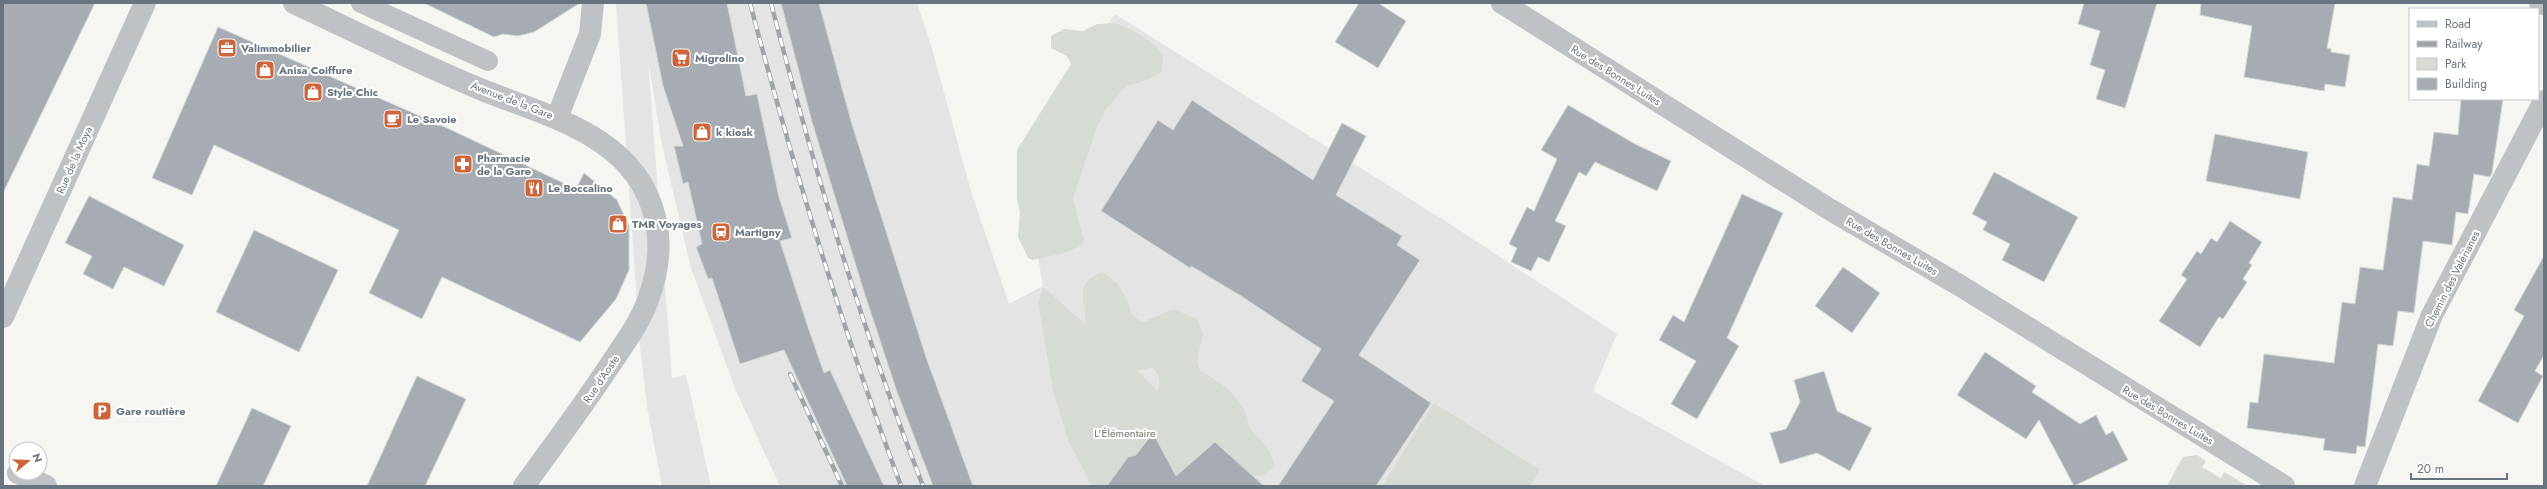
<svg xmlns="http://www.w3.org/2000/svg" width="2547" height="489" font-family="Jost,sans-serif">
	<rect width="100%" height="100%" fill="#f5f5f2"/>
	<!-- built -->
	<polygon fill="#e3e4e3" points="616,3 917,3 933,52 970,188 1009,304 1043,286 1024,173 1091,48 1115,14 1453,226 1617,334 1593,391 1765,486 780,486 736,391 691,268 662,145 648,59 672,378 686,375 711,486 662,486 647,407 640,346"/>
	<!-- green -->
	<g fill="#d6dbd4" fill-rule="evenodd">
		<path d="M1115 23C1135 31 1149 38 1163 55L1162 72 1147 80 1126 86 1107 108 1097 127 1073 198 1084 241C1072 255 1051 255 1033 260L1028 258 1018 237 1020 213 1017 198V150L1071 64 1067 56 1051 48V36L1064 29 1083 31 1097 24Z"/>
		<path d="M1102 272 1118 284 1128 302 1132 315 1143 322 1174 309 1197 319 1203 333 1197 361 1200 371C1220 381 1235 393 1245 412 1248 417 1248 426 1252 430 1261 442 1272 449 1274 466L1264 475 1252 476 1224 449 1215 445 1165 486H1092L1068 440 1053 390 1038 303 1043 287 1085 324C1087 301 1072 284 1102 272ZM1152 367C1158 373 1162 381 1157 390L1137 371Z"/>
		<polygon points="1434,403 1540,470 1530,486 1382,486"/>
		<polygon points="2197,455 2206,461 2202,467 2221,478 2224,472 2248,486 2167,486 2183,457"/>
	</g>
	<!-- building -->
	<g fill="#a6acb1" stroke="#d6d7d5">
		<polygon points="3,3 95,3 3,193"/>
		<polygon points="424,3 580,3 534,32 518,36 503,34 494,37"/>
		<polygon points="646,3 727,3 746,96 757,94 779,197 792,238 780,241 808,327 824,373 830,370 884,486 847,486 784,350 740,364 712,278 708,279 696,247 702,244 688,182 683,184 674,146 683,146 663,86"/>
		<polygon points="781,3 819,3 851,121 926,357 973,486 933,486 897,392 864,292 812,122"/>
		<polygon points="1359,3 1378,3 1406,21 1378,68 1335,42"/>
		<polygon points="2084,3 2157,3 2125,108 2096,99 2105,70 2090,65 2100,31 2078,24"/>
		<polygon points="2201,3 2335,3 2327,48 2331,49 2331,52 2350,55 2345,87 2325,84 2324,91 2244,77 2252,26 2200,15"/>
		<polygon points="218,27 447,128 576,189 584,173 617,200 629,226 629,270 616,299 580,342 442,277 422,319 369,293 399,230 214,145 192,195 152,178"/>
		<polygon points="2461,99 2503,99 2492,173 2490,177 2474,174 2468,214 2456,212 2452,245 2423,241 2414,313 2398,311 2393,346 2378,344 2365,447 2357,446 2356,454 2323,450 2325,439 2247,428 2250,402 2258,403 2264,354 2334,363 2342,302 2355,304 2360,267 2383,270 2393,197 2412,200 2417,164 2429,166 2434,132 2458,135"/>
		<polygon points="1192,100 1313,180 1342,123 1366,136 1336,195 1402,236 1397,245 1420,260 1359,355 1431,403 1376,486 1278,486 1334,401 1301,381 1321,349 1241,296 1191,266 1190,268 1101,211 1158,120 1173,130"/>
		<polygon points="1568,105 1635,144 1671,161 1657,191 1595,162 1586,176 1579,172 1555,221 1566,226 1549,262 1538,257 1531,271 1511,262 1517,248 1509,244 1527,207 1534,211 1557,159 1541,150"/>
		<polygon points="2215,134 2308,152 2300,199 2206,181"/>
		<polygon points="1994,172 2078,217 2044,282 2002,260 2010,244 1983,230 1987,222 1972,214"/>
		<polygon points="1742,194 1783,213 1727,338 1739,346 1697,419 1671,404 1696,361 1659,340 1673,315 1684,322"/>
		<polygon points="89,196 184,245 164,286 124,267 113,289 83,274 92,256 65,243"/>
		<polygon points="2230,221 2262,242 2249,263 2252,265 2243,279 2247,282 2223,319 2219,317 2200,347 2159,321 2187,279 2181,275 2197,251 2201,254 2211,238 2217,242"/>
		<polygon points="254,230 338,270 299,352 216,312"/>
		<polygon points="2544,256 2544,355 2535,371 2543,376 2518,423 2478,401 2524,316 2514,310"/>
		<polygon points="1843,267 1880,293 1852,333 1815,306"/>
		<polygon points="1985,352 2036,386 2032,392 2080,424 2096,415 2106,435 2113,431 2128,460 2074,486 2039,420 2026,439 1957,395"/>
		<polygon points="1824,371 1837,411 1872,428 1850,471 1817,453 1780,464 1770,433 1786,429 1800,402 1794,380"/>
		<polygon points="417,376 466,399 425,486 367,486"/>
		<polygon points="252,408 291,426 263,486 216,486"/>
		<polygon points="1153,433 1176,476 1215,442 1264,486 1107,486 1128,457 1136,455"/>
	</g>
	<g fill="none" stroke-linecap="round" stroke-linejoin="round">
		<!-- pedestrian -->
		<polyline stroke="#bfc2c5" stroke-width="20" points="361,3 488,61"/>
		<!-- minor -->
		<g stroke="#bfc2c5" stroke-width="22">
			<polyline points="1502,3 1829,209 1959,285 2284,486"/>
			<polyline points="2540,3 2544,4"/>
			<polyline points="557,118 590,34 593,3"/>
			<polyline points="3,317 145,3"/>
			<polyline points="18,473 46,486"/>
			<polyline points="2365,486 2432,315 2544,101"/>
		</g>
		<!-- tertiary -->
		<path stroke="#bfc2c5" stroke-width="22" d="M294 3C356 32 417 63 480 89 548 117 635 135 655 217 662 245 658 273 648 300 639 324 624 344 610 365 583 406 553 446 524 486"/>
		<defs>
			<g id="rail">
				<path d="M750 3C793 166 842 328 901 486"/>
				<path d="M771 3C813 166 862 329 923 486"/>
				<polyline points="790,374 842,486"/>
			</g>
		</defs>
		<!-- rail casing -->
		<use href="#rail" stroke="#9fa4a9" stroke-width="4.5"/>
		<!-- rail -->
		<use href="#rail" stroke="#fff" stroke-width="3" stroke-dasharray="9" stroke-linecap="butt"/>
	</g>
	<!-- icons -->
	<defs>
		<symbol id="office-square" viewBox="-11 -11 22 22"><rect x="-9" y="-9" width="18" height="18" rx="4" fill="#cc653c" stroke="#fff"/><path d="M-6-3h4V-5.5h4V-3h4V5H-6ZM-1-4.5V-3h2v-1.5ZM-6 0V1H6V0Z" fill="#fff"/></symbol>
		<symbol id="supermarket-square" viewBox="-11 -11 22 22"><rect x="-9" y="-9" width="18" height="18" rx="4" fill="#cc653c" stroke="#fff"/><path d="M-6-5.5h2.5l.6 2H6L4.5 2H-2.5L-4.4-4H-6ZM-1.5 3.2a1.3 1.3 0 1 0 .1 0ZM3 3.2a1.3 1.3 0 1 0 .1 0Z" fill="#fff"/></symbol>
		<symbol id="shop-square" viewBox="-11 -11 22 22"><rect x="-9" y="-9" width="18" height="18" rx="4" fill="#cc653c" stroke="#fff"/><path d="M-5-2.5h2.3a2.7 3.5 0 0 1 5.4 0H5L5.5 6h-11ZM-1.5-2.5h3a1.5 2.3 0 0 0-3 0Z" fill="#fff"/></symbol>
		<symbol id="cafe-square" viewBox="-11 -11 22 22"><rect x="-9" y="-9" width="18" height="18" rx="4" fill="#cc653c" stroke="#fff"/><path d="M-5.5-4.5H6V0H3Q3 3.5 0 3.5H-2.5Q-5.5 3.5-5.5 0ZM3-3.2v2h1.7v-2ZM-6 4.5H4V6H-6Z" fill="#fff"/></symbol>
		<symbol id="pharmacy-square" viewBox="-11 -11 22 22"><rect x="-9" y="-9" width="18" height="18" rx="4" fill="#cc653c" stroke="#fff"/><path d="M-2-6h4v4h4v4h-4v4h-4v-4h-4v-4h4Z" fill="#fff"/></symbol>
		<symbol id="restaurant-square" viewBox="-11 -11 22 22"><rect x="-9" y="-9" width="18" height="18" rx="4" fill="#cc653c" stroke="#fff"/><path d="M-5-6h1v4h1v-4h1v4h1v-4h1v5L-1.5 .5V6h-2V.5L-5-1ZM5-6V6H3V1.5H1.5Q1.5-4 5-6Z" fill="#fff"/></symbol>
		<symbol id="station-square" viewBox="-11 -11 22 22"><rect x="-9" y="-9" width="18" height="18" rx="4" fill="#cc653c" stroke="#fff"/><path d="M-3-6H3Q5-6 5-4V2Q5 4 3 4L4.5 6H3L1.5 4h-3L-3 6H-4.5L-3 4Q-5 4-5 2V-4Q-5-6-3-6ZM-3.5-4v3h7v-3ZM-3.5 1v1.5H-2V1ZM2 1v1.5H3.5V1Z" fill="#fff"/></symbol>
		<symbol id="parking-square" viewBox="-11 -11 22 22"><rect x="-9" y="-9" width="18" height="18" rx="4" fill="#cc653c" stroke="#fff"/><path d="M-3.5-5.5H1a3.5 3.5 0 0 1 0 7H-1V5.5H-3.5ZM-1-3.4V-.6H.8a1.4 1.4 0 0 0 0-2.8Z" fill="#fff"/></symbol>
	</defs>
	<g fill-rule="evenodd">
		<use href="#office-square" x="216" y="37" width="22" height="22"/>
		<use href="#supermarket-square" x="670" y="47" width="22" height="22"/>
		<use href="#shop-square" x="254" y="59" width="22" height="22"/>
		<use href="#shop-square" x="302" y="81" width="22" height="22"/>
		<use href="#cafe-square" x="382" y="108" width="22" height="22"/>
		<use href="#shop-square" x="691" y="121" width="22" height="22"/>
		<use href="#pharmacy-square" x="452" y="153" width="22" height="22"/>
		<use href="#restaurant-square" x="523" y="177" width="22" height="22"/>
		<use href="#shop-square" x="607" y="213" width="22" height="22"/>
		<use href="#station-square" x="710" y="221" width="22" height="22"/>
		<use href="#parking-square" x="91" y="400" width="22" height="22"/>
	</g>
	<g text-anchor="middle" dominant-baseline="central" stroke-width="4" stroke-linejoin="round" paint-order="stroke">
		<!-- poi labels -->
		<g font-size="11" font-weight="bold" fill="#68747f" stroke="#fff" text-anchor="start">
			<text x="241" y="48">Valimmobilier</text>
			<text x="695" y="58">Migrolino</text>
			<text x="279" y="70">Anisa Coiffure</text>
			<text x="327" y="92">Style Chic</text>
			<text x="407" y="119">Le Savoie</text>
			<text x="716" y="132">k kiosk</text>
			<text x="477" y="158">Pharmacie<tspan x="477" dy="13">de la Gare</tspan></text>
			<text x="548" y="188">Le Boccalino</text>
			<text x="632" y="224">TMR Voyages</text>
			<text x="735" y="232">Martigny</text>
			<text x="116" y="411">Gare routière</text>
		</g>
		<!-- street labels -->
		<g font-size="11" fill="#68747f" stroke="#fff">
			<text transform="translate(1616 75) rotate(32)">Rue des Bonnes Luites</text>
			<text transform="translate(512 100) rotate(21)">Avenue de la Gare</text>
			<text transform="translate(74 160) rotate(-66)">Rue de la Moya</text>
			<text transform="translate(1892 246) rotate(30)">Rue des Bonnes Luites</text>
			<text transform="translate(2452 279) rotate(-63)">Chemin des Valérianes</text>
			<text transform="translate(601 379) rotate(-56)">Rue d'Aoste</text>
			<text transform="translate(2168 415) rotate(31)">Rue des Bonnes Luites</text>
		</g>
		<!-- park labels -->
		<g font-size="11" fill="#697766" stroke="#fff">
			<text x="1125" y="433">L'Élémentaire</text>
		</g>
	</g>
	<!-- border -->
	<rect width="2547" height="489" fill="none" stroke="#68747f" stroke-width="8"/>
	<!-- legend -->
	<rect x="2409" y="8" width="130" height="92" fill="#ffffff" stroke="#c3c7cc"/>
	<rect x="2417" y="21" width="20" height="6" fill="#bfc2c5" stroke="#c3c7cc"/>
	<text x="2445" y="28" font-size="12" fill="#68747f">Road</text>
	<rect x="2417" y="41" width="20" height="6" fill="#9fa4a9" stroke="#c3c7cc"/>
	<text x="2445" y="48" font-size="12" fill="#68747f">Railway</text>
	<rect x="2417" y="58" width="20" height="12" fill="#d6dbd4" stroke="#c3c7cc"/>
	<text x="2445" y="68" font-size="12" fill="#68747f">Park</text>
	<rect x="2417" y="78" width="20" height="12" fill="#a6acb1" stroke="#c3c7cc"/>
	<text x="2445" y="88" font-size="12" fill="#68747f">Building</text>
	<!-- north arrow -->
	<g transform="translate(28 461) rotate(71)"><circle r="19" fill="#ffffff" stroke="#c3c7cc"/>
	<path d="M0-3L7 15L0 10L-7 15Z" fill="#cc653c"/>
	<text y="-6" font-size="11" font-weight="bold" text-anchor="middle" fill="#68747f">N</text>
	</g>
	<!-- scale -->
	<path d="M2411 473v6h96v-6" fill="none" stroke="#68747f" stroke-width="2"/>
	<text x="2417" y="473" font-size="12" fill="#68747f" stroke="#ffffff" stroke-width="3" paint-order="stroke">20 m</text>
</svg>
